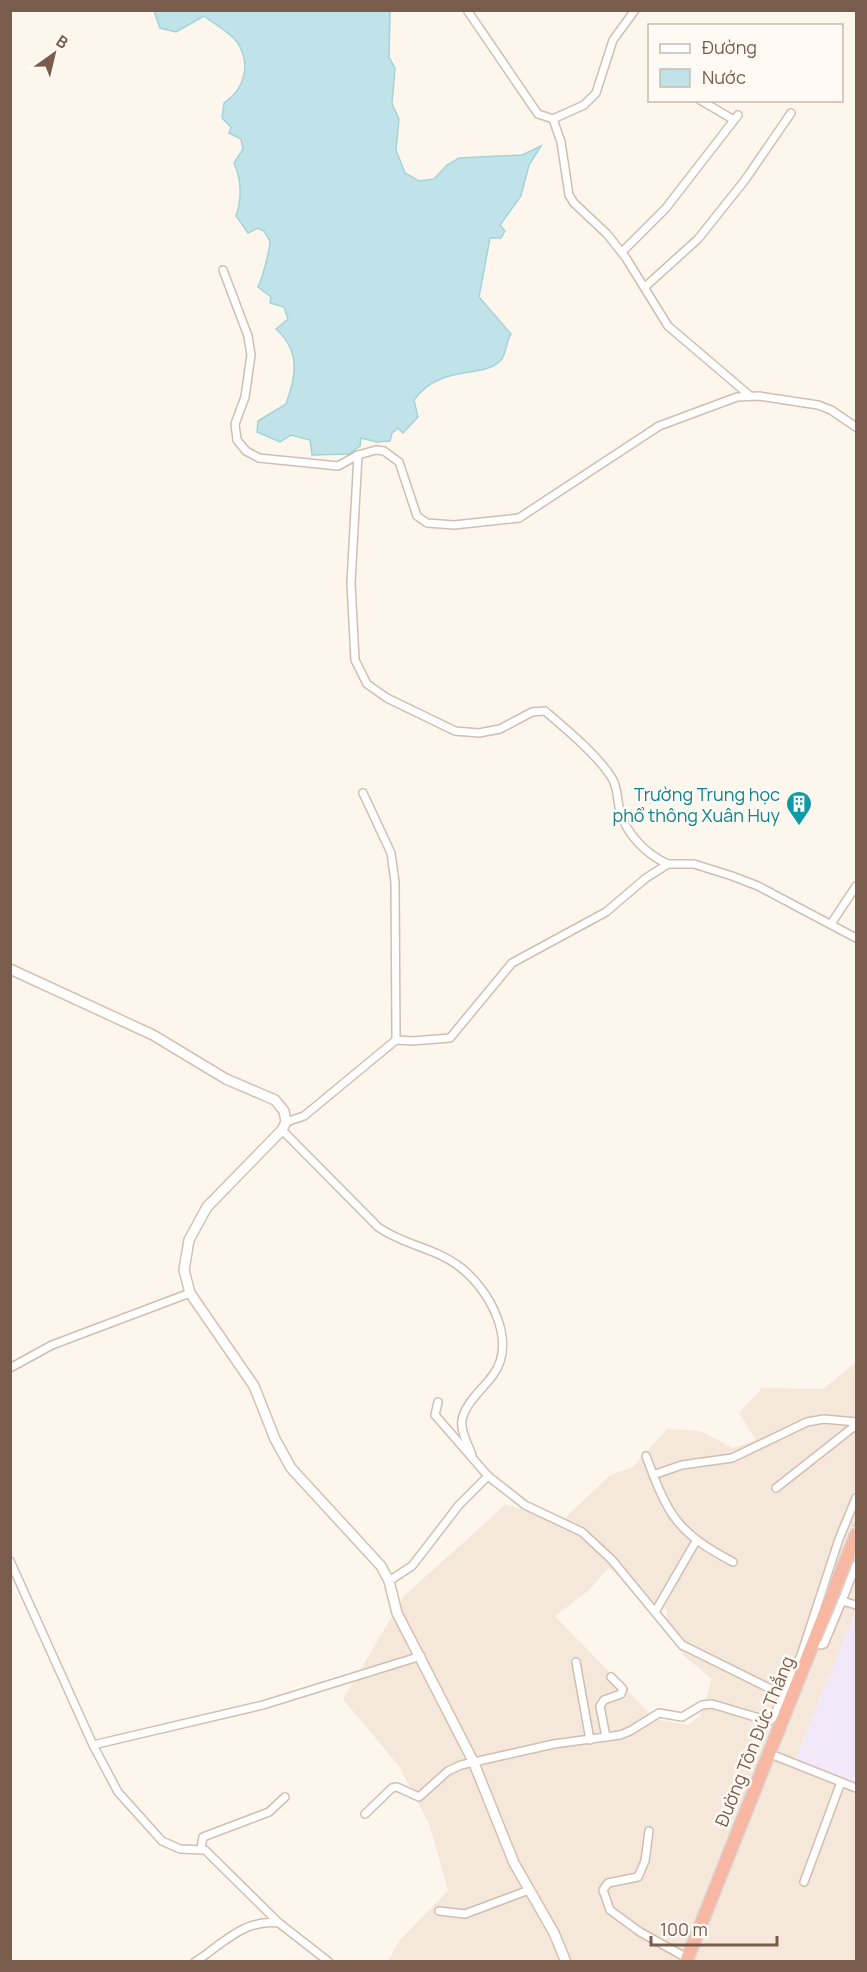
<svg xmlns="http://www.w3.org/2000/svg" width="867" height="1972" font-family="Manrope,sans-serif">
	<rect width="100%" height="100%" fill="#fdf6ec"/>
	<!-- residential -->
	<path fill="#f5e8da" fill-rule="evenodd" d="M856 1362V1610L796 1758 856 1783V1961H388L399 1941 448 1891 430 1826 399 1766 343 1699 404 1596 506 1504 560 1523 610 1475 633 1467 667 1429 700 1431 733 1448 756 1440 739 1413 762 1388 823 1389ZM609 1568 647 1601 667 1610V1634L685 1657 712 1679 700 1716 688 1725 655 1719 555 1616 588 1591Z"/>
	<!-- education -->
	<polygon fill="#f3e8fa" points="856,1610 856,1783 796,1759"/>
	<!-- water -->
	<path fill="#bfe3e8" stroke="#a5d3da" stroke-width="1.5" d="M154 11H390L389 57 395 68 392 104 399 119 396 150 405 173 419 181 434 179 447 165 459 158 522 155 541 146 529 165 521 196 500 225 505 231 501 238H490L479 297 511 334C506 341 506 355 501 360 483 380 440 363 414 400L418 417 403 433 398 428 392 433 390 441 377 442 361 438 360 446 349 454 312 455 310 440 291 435 280 442 257 432 258 421 286 404C296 377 301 351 276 329L288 319 284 307 270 303 271 297 258 287C262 279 270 250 270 241L264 231 258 228 248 233 236 216C242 198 242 181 234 163L243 149 241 139 229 133 231 127 222 118 224 103C244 90 252 64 237 42 230 32 214 24 204 16L176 32 160 28Z"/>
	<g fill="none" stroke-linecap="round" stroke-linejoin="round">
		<!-- street-tunnel -->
		<polyline stroke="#dcd0c4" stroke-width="7" stroke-dasharray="7 3.5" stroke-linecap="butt" points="854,1523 856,1524"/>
		<defs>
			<g id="street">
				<polyline points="467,10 538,114 553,119 584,105 596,93 613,40 635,10"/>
				<polyline points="700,100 734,120"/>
				<polyline points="553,119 561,142 569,195 574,203 607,234 626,258 668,326 749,395"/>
				<polyline points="622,252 666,208 738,115"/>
				<polyline points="223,270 248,336 251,355 245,397 235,424 237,440 246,451 259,458 338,466 358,455 376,450 384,451 399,462 417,516 427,523 454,525 519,518 659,426 737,397 759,396 818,405 831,410 856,427"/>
				<polyline points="646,286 698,239 745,180 791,113"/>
				<path d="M358 455 351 583 355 660 367 684 387 698 455 731 479 733 500 729 532 712 545 711C565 728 600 757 613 780 618 789 617 801 620 811 626 834 647 855 668 864"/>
				<polyline points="363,793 391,853 395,882 396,1040"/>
				<polyline points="831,924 856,886"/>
				<polyline points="286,1122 304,1116 396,1040 412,1041 450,1038 512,963 606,912 646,878 668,864 694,864 732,876 758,886 856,938"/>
				<path d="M282 1130 378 1227C403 1245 436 1248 460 1267 489 1289 518 1341 493 1375 483 1389 465 1403 462 1420 460 1431 468 1444 472 1455"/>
				<polyline points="10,1368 52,1345 190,1293"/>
				<polyline points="438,1402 435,1415 488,1476 525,1505 582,1532 612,1560 682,1645 783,1695"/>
				<path d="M646 1456C668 1515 676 1532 733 1562"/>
				<polyline points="653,1475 682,1465 732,1458 807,1422 824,1419 856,1422"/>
				<polyline points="776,1488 856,1425"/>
				<polyline points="10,1561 93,1745 118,1792 162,1841 180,1849 205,1850 279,1923 329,1962"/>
				<polyline points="389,1581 412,1566 459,1505 488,1476"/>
				<polyline points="842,1601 856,1565"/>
				<polyline points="655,1612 696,1541"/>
				<polyline points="811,1642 821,1645 824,1644 842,1601 856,1605"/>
				<polyline points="576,1662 590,1740"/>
				<polyline points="606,1737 600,1706 604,1700 621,1694 623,1689 611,1677"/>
				<polyline points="93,1745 263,1705 421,1656"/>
				<polyline points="768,1753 856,1788"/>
				<polyline points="365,1814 392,1788 397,1787 419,1797 448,1771 461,1765 554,1744 620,1735 630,1731 659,1713 682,1717 702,1705 712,1704 769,1721 773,1718 801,1655 839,1539 856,1498"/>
				<polyline points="649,1831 645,1861 638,1877 608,1883 603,1890 610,1910 640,1932 687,1958"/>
				<polyline points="201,1848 203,1837 269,1812 285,1797"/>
				<polyline points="804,1882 841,1782"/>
				<polyline points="439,1911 465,1914 529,1890"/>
				<path d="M195 1962C224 1943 243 1919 279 1923"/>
			</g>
			<polyline id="secondary" points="10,969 153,1035 226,1079 275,1100 284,1111 286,1122 282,1130 207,1207 189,1240 184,1270 190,1293 254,1386 275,1439 291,1468 381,1566 389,1581 397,1613 473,1761 514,1863 554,1933 566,1962"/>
			<polyline id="highway" points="686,1962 856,1535"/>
		</defs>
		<!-- street casing -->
		<use href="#street" stroke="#d1beb0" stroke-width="10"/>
		<!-- secondary casing -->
		<use href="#secondary" stroke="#d6c0b0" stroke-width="12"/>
		<!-- highway casing -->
		<use href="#highway" stroke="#dad1cd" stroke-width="15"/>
		<!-- street -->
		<use href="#street" stroke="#fff" stroke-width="7"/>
		<!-- secondary -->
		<use href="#secondary" stroke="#fff" stroke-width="9"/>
		<!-- highway -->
		<use href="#highway" stroke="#f7b7a3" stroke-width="12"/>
	</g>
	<!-- icons -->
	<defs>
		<symbol id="building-pin" viewBox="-11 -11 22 30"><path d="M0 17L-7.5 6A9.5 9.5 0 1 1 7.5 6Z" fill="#0f9aa8" stroke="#fffaf3"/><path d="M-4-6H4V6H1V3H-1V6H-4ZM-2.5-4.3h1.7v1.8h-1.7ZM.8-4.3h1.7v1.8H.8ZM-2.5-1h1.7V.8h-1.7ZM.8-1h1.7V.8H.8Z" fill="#fff"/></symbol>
	</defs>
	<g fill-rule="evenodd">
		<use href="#building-pin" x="784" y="789" width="30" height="40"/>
	</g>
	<g text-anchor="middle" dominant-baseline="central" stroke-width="5" stroke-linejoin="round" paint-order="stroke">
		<!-- culture labels -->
		<g font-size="18" fill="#0d838f" stroke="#fffaf3" text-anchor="end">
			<text x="780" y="794">Trường Trung học<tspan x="780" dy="21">phổ thông Xuân Huy</tspan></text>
		</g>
		<!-- street labels -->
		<g font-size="18" fill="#7a5c4d" stroke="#fffaf3">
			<text transform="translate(754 1741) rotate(-68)">Đường Tôn Đức Thắng</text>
		</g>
	</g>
	<!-- border -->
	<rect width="867" height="1972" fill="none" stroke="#7a5c4d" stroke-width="24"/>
	<!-- legend -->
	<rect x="648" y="24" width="195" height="78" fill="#fffaf3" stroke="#cabbb1" stroke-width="1.5"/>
	<rect x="660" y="44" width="30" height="9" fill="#ffffff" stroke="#cabbb1" stroke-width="1.5"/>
	<text x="702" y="54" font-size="18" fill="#7a5c4d">Đường</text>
	<rect x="660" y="69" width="30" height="18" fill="#bfe3e8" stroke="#cabbb1" stroke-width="1.5"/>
	<text x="702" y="84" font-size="18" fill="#7a5c4d">Nước</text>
	<!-- north arrow -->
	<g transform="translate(54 54) rotate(34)" stroke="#fffaf3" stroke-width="4.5" paint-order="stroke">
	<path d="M0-4.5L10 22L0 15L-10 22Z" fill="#7a5c4d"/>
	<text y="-9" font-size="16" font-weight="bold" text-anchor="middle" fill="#7a5c4d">B</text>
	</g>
	<!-- scale -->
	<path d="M651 1936v9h126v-9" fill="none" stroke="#7a5c4d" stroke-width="3"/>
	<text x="660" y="1936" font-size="18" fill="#7a5c4d" stroke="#fffaf3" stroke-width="4.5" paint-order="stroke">100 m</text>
</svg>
